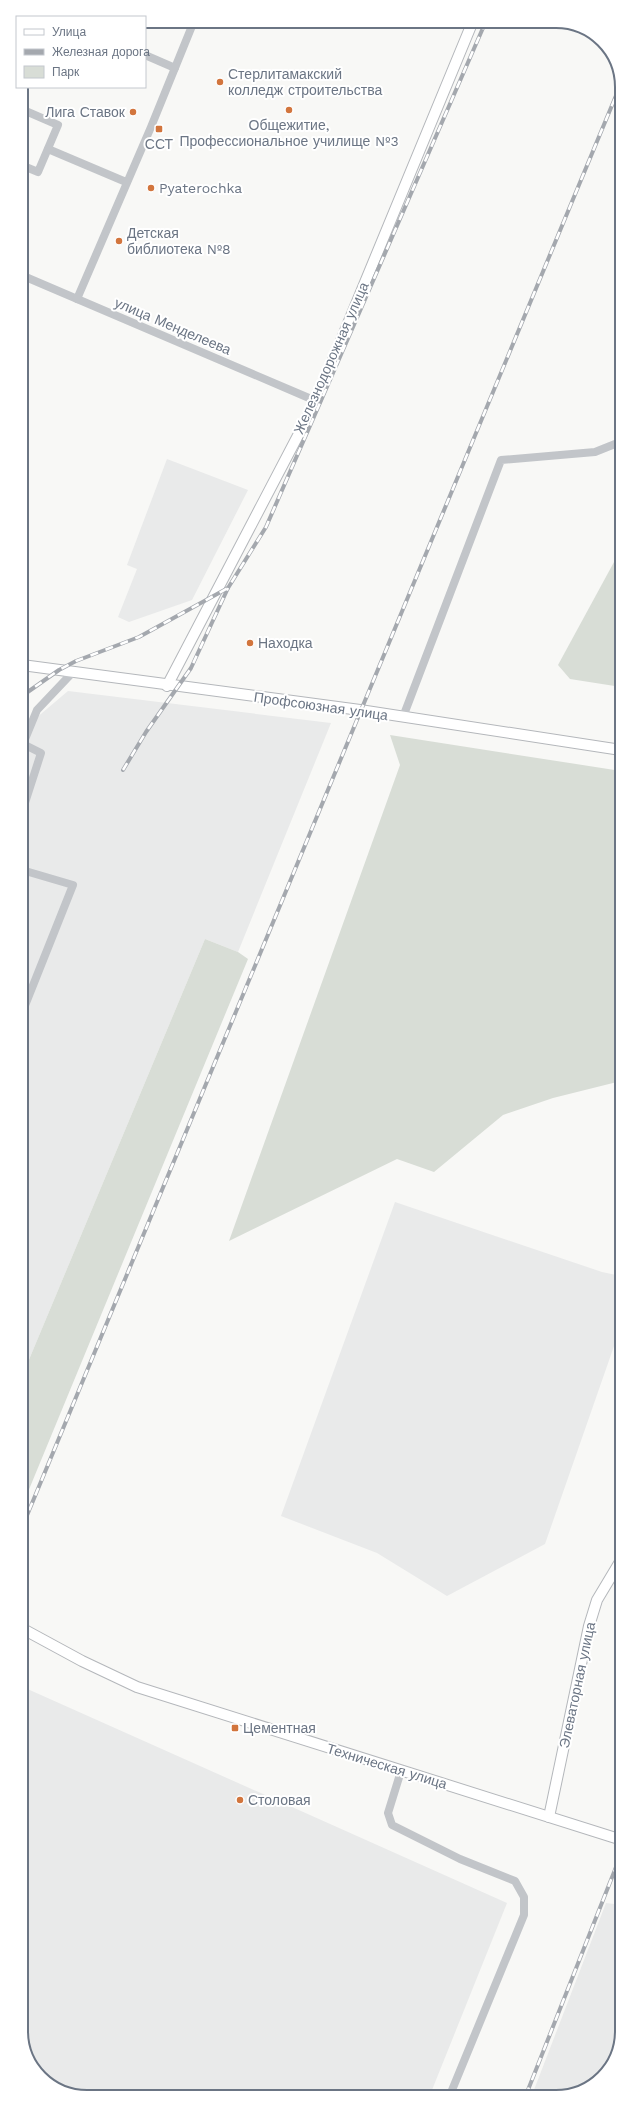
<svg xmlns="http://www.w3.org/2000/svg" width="643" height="2118" font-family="'Work Sans',sans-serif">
	<rect width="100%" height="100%" fill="#f8f8f6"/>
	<!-- built -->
	<g fill="#e9eaea">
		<polygon points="167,459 248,490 192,600 129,622 118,617 137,569 127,565"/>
		<polygon points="68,691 331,723 238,952 205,939 28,1362 22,1363 22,730"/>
		<polygon points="395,1202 602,1272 621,1276 621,1326 545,1544 447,1596 377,1553 281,1516"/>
		<polygon points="23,1687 507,1903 430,2095 82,2097 44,2081 23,2048"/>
		<polygon points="606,1903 622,1905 622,2032 608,2071 573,2095 532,2095"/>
	</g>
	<!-- green -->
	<g fill="#d8ddd6">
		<polygon points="620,551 621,687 570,679 558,665"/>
		<polygon points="390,735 621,771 621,1081 553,1098 503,1115 434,1172 397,1159 229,1241 400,765"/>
		<polygon points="205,939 238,952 248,959 23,1504 22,1363 28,1362"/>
	</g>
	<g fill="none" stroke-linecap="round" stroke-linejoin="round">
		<defs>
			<g id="major">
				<polyline points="22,665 360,710 621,750"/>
				<polyline points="167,686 316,401 473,21"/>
				<polyline points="23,1629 82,1661 137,1687 622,1840"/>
				<polyline points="549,1817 589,1626 597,1600 621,1560"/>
			</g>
		</defs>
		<!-- major casing -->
		<use href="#major" stroke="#b4b7bb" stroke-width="12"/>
		<!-- minor -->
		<g stroke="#c2c5c9" stroke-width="8">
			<polyline points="145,55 175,68"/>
			<polyline points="21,109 58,125 38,172 21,165"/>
			<polyline points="48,149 126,182"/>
			<polyline points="21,275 316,401"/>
			<polyline points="77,299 151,127 194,21"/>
			<polyline points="403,717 501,460 595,452 620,442"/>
			<polyline points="22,812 41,753 23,744 37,710 73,672"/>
			<polyline points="22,870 73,885 22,1013"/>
			<polyline points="401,1771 388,1813 392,1825 460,1859 515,1881 524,1897 524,1915 450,2095"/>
		</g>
		<!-- major -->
		<use href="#major" stroke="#fff" stroke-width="10"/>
		<defs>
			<g id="rail">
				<polyline points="22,696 59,670 76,661 139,637 228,588 266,527 486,21"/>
				<polyline points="123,770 146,732 191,668 228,588"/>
				<polyline points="23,1525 620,86"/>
				<polyline points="526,2095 622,1852"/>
			</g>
		</defs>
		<!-- rail casing -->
		<use href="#rail" stroke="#a4a8ae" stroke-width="4"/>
		<!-- rail -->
		<use href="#rail" stroke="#fff" stroke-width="2.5" stroke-dasharray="8" stroke-linecap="butt"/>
	</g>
	<!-- markers -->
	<g fill="#d2753d" stroke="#fff" stroke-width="1.5">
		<circle cx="220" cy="82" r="4"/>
		<circle cx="289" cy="110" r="4"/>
		<circle cx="133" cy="112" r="4"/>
		<rect x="155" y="125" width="8" height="8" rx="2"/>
		<circle cx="151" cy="188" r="4"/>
		<circle cx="119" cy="241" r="4"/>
		<circle cx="250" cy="643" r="4"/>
		<rect x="231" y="1724" width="8" height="8" rx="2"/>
		<circle cx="240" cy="1800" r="4"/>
	</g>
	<g text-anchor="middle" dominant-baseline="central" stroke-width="4" stroke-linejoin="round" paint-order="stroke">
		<!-- poi labels -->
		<g font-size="14" fill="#6b7584" stroke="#fff" text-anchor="start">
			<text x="228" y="74">Стерлитамакский<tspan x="228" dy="16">колледж строительства</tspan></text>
			<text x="125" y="112" text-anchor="end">Лига Ставок</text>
			<text x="289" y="125" text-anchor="middle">Общежитие,<tspan x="289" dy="16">Профессиональное училище №3</tspan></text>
			<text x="159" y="144" text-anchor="middle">ССТ</text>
			<text x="159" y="188">Pyaterochka</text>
			<text x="127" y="233">Детская<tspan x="127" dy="16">библиотека №8</tspan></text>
			<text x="258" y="643">Находка</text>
			<text x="243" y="1728">Цементная</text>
			<text x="248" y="1800">Столовая</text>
		</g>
		<!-- street labels -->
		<g font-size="14" fill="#6b7584" stroke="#fff">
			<text transform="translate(173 326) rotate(23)">улица Менделеева</text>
			<text transform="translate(331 358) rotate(-66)">Железнодорожная улица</text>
			<text transform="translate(321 706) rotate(8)">Профсоюзная улица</text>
			<text transform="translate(577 1685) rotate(-78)">Элеваторная улица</text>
			<text transform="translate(387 1766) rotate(17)">Техническая улица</text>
		</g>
	</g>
	<!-- crop -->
	<path d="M0 0H643V2118H0ZM87 28H556A59 59 0 0 1 615 87V2031A59 59 0 0 1 556 2090H87A59 59 0 0 1 28 2031V87A59 59 0 0 1 87 28Z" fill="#fff" fill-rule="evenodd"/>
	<path fill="none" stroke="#6b7584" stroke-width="2" d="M87 28H556A59 59 0 0 1 615 87V2031A59 59 0 0 1 556 2090H87A59 59 0 0 1 28 2031V87A59 59 0 0 1 87 28Z"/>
	<!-- legend -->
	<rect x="16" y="16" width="130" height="72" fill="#ffffff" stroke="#c4c8ce"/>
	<rect x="24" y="29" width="20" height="6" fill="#ffffff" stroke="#c4c8ce"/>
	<text x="52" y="36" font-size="12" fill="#6b7584">Улица</text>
	<rect x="24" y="49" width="20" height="6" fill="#a4a8ae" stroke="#c4c8ce"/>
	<text x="52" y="56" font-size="12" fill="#6b7584">Железная дорога</text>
	<rect x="24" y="66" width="20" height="12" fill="#d8ddd6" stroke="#c4c8ce"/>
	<text x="52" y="76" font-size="12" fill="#6b7584">Парк</text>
</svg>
